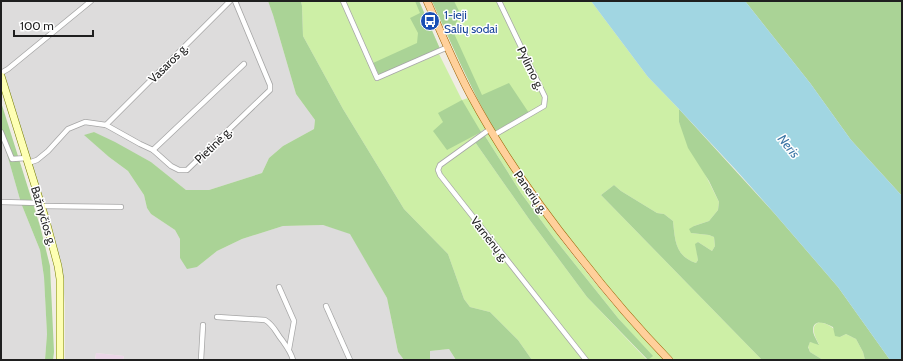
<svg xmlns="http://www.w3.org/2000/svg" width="903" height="361" font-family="Cabin,sans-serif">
	<rect width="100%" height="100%" fill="#f0ece4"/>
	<!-- residential -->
	<g fill="#dddcdc">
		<polygon points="1,1 268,1 273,15 296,94 315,120 314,129 283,146 269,158 262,173 209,190 186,190 151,162 94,132 85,135 109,157 128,171 144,195 147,208 151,214 175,230 180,239 180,258 197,267 217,251 242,239 283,226 323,225 350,233 387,298 398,352 404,360 123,360 124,356 96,353 95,360 65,360 65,304 62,270 54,235 1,64"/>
		<polygon points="1,133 21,203 40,250 44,277 47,334 45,360 1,360"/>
		<polygon points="449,349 456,360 430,360 430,351"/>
	</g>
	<!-- industrial -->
	<polygon fill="#ead6e7" points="96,353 124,356 123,360 95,360"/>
	<!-- grass -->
	<g fill="#cdefa6">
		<polygon points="301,1 341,1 376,81 439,54 462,100 468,98 470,99 486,128 439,164 436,168 438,175 583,360 532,360 518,340 490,312 470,307 464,299 448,254 404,209 343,109 303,36 302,6"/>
		<polygon points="345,1 419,1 440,49 379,75"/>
		<path d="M432 1H591L648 77 679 109V122L719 202 718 210 709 221 694 226 691 233 709 235 714 237 715 246 712 251 698 242 696 244 698 260 696 263C675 256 675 240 673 221L664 214 657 213 621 191 614 185 601 195 762 360H674C635 323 601 279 568 236 544 204 519 172 499 137 473 93 453 47 432 1Z"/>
		<path d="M490 133C510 166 531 198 554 230 587 275 625 320 665 360H648L652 356 618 318 554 238 521 193 485 136H483L484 134Z"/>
		<polygon points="475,142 529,219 587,297 647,360 589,360 442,174 441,170 442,167"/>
		<path d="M820 322C831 325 834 328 840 337L846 334 856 339 863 352 865 360H823L810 352 808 346 810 342 819 344C815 337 809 325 820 322Z"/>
	</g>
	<!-- forest -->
	<g fill="#aad396">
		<polygon points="268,1 301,1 302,6 303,36 343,109 404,209 448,254 464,299 470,307 490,312 518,340 532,360 456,360 449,349 430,351 430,360 404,360 398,352 387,298 350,234 323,225 283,226 242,239 217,251 197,267 187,269 180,258 180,239 175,230 151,214 147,208 144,195 128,171 109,157 84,135 94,132 115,142 151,162 186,190 209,190 262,173 269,158 283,146 314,129 315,120 296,94 273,15"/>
		<polygon points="415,1 419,1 440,49 379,75 373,63 417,43 418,33 410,18 420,13"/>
		<polygon points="432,1 454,1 461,15 452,29 482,95 509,83 529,113 495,131 477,98 461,65"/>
		<polygon points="745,1 902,1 902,196 851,140 810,83"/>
		<polygon points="462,100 481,132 447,150 433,131 443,122 438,113"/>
		<polygon points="1,102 40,226 50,266 54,352 53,360 45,360 47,334 44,277 40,250 21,203 1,133"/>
		<path d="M679 109 775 214 838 287 890 360H865L863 352 856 339 846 334 840 337 835 336 833 327C828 324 813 317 813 330 813 335 817 340 819 345L810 342 808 347 810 352 823 360H762L601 195 614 185 621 191 657 213 664 214 673 221C675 240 675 256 696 263L698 260 695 244 698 242 712 251 715 246 714 237 709 235 691 233 689 229 694 226 709 221 718 210 719 202 709 181 688 148 679 122Z"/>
		<polygon points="483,136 485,136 521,193 554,238 618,318 653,356 648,360 587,297 529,219 475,142"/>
	</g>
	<!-- water -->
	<polygon fill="#a1d6e2" points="591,1 745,1 810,83 851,140 902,196 902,360 890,360 838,287 775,214 736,170 679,109 648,77"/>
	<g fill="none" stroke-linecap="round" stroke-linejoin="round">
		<defs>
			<g id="minor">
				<polyline points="343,1 377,78 448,47"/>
				<polyline points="1,73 8,69 91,1"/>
				<polyline points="106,125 230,1"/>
				<polyline points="490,129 440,165 438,170 440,175 586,360"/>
				<polyline points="1,132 12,159 27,158"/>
				<polyline points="494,135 544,106 545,97 499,1"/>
				<polyline points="153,150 244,64"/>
				<polyline points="28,163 37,160 48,151 68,129 85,122 106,125 140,144 153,150 171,166 179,170 187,170 270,90 270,85 235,1"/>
				<polyline points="1,202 40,203"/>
				<polyline points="41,206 121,207"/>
				<polyline points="279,287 294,321 289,349"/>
				<polyline points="326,306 350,360"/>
				<path d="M217 317 265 320C274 325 276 333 282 340 287 347 291 352 293 360"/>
				<polyline points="201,360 203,325"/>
			</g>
			<polyline id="secondary" points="1,76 46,221 58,266 60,279 60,360"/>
			<path id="primary" d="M427 1C441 32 454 64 470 94 501 152 539 206 580 257 608 293 637 327 669 360"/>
		</defs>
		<!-- minor casing -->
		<use href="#minor" stroke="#a6a6a6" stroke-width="6"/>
		<!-- secondary casing -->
		<use href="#secondary" stroke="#737c00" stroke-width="8"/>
		<!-- primary casing -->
		<use href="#primary" stroke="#9a6000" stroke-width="8"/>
		<!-- minor -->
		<use href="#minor" stroke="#fff" stroke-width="4.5"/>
		<!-- secondary -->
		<use href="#secondary" stroke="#feffb4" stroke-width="7"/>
		<!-- primary -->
		<use href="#primary" stroke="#ffd09b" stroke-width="7"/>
	</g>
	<!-- icons -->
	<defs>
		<symbol id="bus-disc" viewBox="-11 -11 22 22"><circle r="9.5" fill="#1a4fb4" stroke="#fff"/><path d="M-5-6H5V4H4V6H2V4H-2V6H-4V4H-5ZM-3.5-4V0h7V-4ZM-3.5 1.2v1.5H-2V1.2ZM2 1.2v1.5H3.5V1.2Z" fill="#fff"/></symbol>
	</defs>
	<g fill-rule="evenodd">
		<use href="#bus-disc" x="419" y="10" width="22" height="22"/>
	</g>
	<g text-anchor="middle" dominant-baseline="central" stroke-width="3" stroke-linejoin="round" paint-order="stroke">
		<!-- transit labels -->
		<g font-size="12" fill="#164399" stroke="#fff" text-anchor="start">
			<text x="444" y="14">1-ieji<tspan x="444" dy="14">Salių sodai</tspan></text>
		</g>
		<!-- street labels -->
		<g font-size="12" fill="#1f1f1f" stroke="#fff">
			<text transform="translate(168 63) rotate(-45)">Vasaros g.</text>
			<text transform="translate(531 68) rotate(64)">Pylimo g.</text>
			<text transform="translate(213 145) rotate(-44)">Pietinė g.</text>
			<text transform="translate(531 192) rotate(55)">Panerių g.</text>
			<text transform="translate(44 216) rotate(73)">Bažnyčios g.</text>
			<text transform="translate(490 239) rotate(52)">Varnėnų g.</text>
		</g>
		<!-- water labels -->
		<g font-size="13" font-style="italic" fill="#3e77a6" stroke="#fff">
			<text transform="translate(789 146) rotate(51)">Neris</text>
		</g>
	</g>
	<!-- border -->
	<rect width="903" height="361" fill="none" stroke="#1f1f1f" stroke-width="4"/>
	<!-- scale -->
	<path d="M14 30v6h79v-6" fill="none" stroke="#1f1f1f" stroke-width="2"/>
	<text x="20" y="30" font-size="12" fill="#1f1f1f" stroke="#ffffff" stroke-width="3" paint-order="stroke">100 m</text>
</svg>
